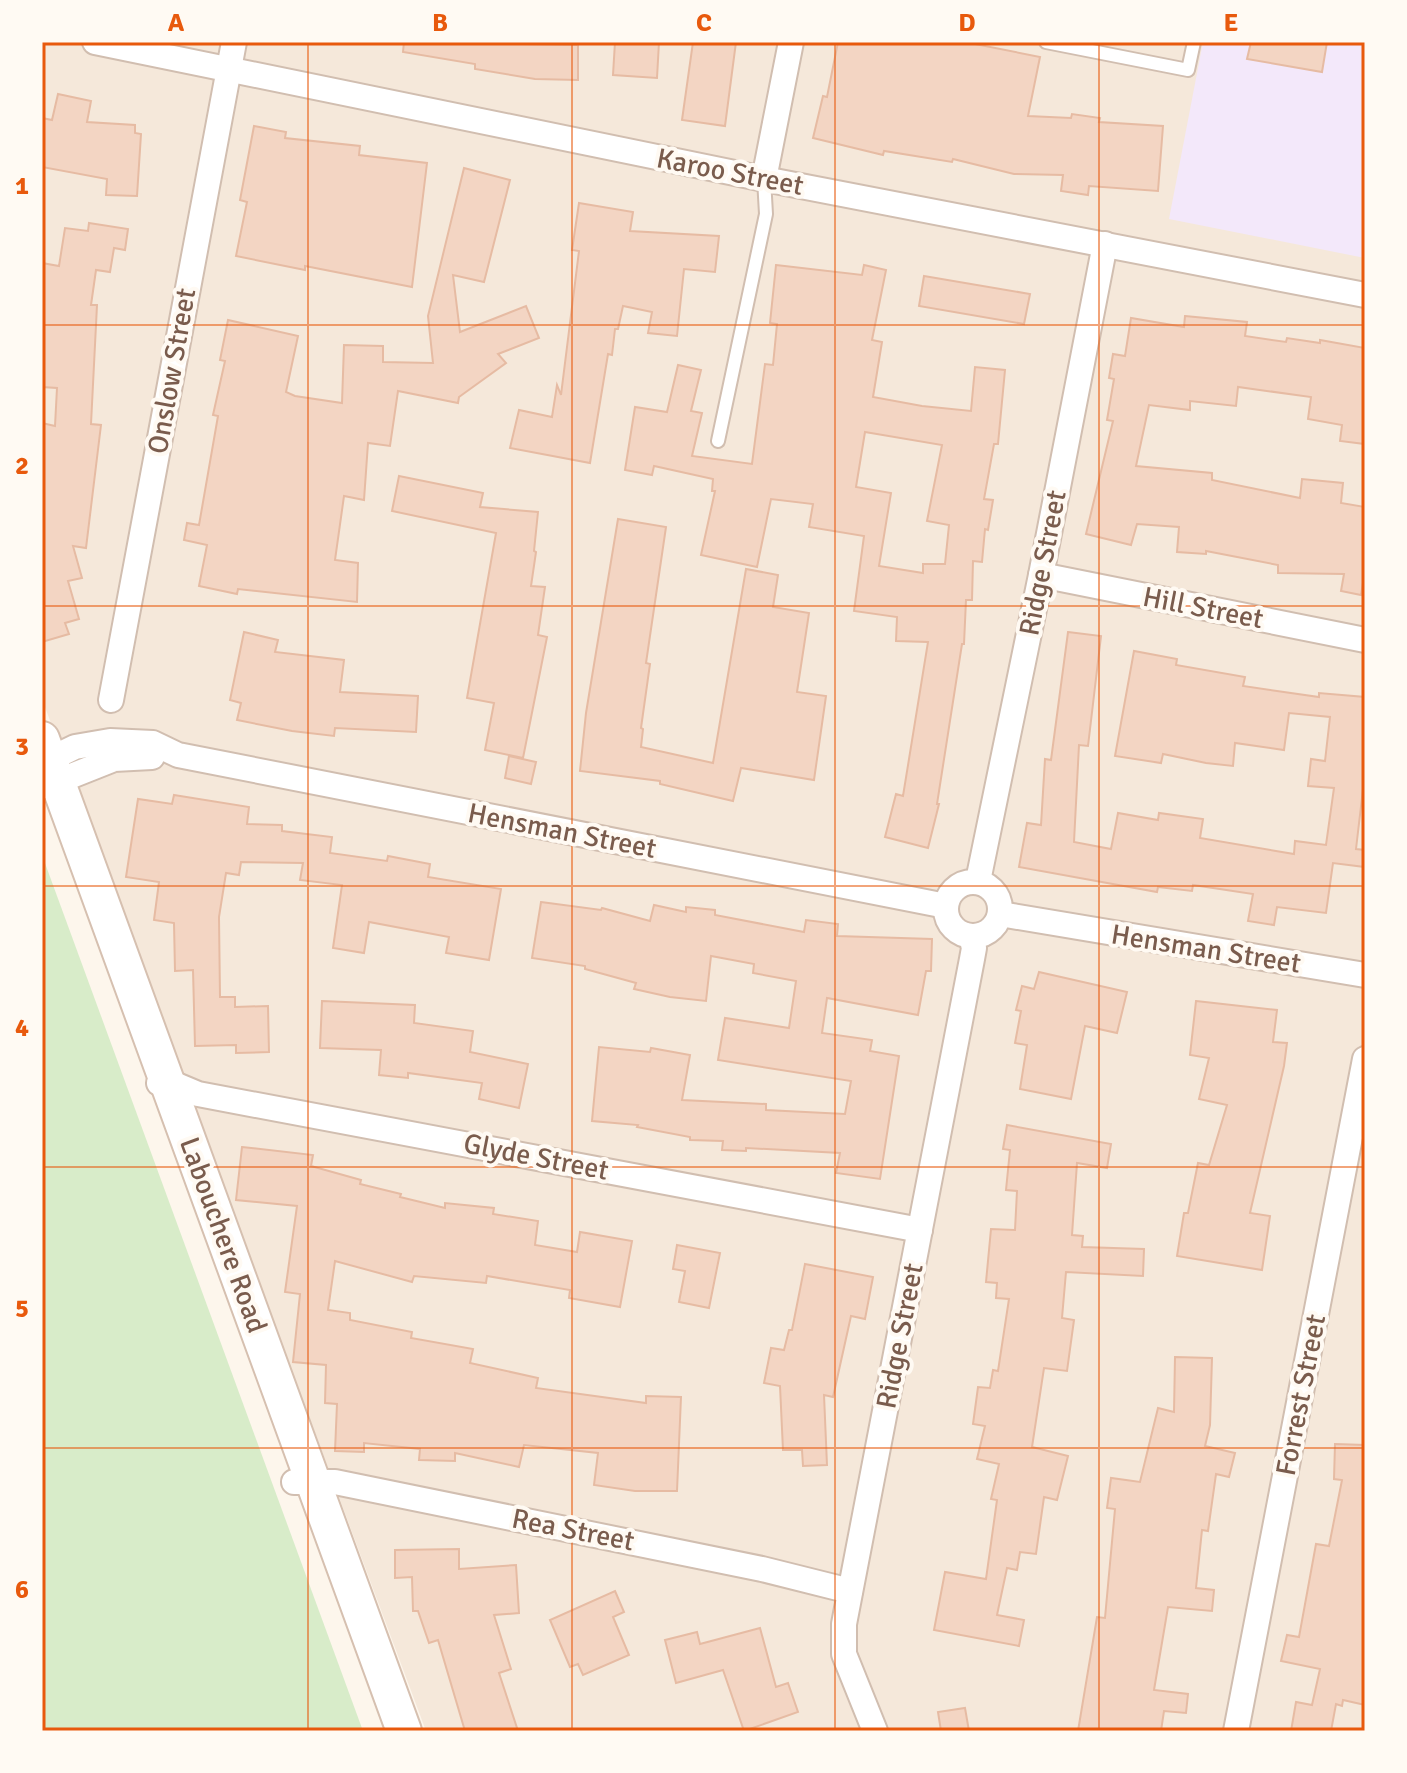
<svg xmlns="http://www.w3.org/2000/svg" width="1407" height="1773" font-family="Signika,sans-serif">
	<rect width="100%" height="100%" fill="#fdf6ec"/>
	<!-- residential -->
	<polygon fill="#f5e8da" points="42,42 1365,42 1365,1731 426,1731 42,699"/>
	<!-- education -->
	<polygon fill="#f3e8fa" points="1203,42 1365,42 1365,258 1169,219"/>
	<!-- green -->
	<polygon fill="#d8ecc9" points="42,855 363,1731 42,1731"/>
	<!-- building -->
	<g fill="#f3d5c3" stroke="#e6bba3" stroke-width="2" fill-rule="evenodd">
		<polygon points="404,42 578,45 578,80 535,79 475,69 475,64 403,52"/>
		<polygon points="615,42 659,42 657,78 613,75"/>
		<polygon points="693,42 736,42 725,126 682,120"/>
		<polygon points="838,42 965,42 1040,57 1028,116 1071,118 1072,114 1100,118 1099,122 1163,126 1158,191 1089,186 1088,195 1061,191 1063,175 1014,174 953,159 952,162 884,151 883,155 813,138 823,96 827,97"/>
		<polygon points="1251,42 1327,42 1322,72 1247,59"/>
		<polygon points="58,94 91,101 87,122 135,125 135,133 141,134 137,196 106,195 107,179 42,167 42,118 52,120"/>
		<polygon points="254,126 286,132 285,138 360,146 359,155 427,163 412,287 305,266 305,270 236,256 247,202 240,200"/>
		<polygon points="464,168 510,180 484,282 453,275 460,332 526,306 539,338 498,354 506,363 459,397 458,403 398,391 390,446 368,443 364,500 344,496 335,560 358,563 357,602 238,589 237,594 199,586 207,545 184,540 187,523 199,525 218,416 213,415 225,361 220,360 228,320 298,336 286,392 295,396 342,403 344,345 383,346 383,362 433,363 428,316"/>
		<polygon points="579,203 633,212 630,231 719,236 715,272 684,269 677,336 648,333 652,312 623,306 618,329 615,329 612,355 608,354 590,463 510,448 519,410 552,417 557,385 561,395 579,251 572,250"/>
		<polygon points="89,223 128,229 125,250 114,248 110,272 96,270 91,305 97,305 91,424 101,425 86,548 73,546 82,578 68,581 79,619 65,623 69,634 42,642 42,423 55,426 57,388 42,387 42,263 59,266 65,228 88,231"/>
		<path d="M776 265 862 275 864 265 886 270 872 340 882 342 873 397 922 406 971 411 975 367 1005 370 998 444H994L984 499 993 500 988 530 985 529 982 562 973 561 972 600H966L964 644H962L937 804H939L928 848 885 837 896 794 903 796 928 642 896 641 897 617 854 611 864 536 809 527 813 504 771 499 757 567 701 555 715 491H712L713 479 654 466 652 475 625 470 635 407 667 412 678 365 701 370 691 411 702 413 692 456 752 464 765 364 773 365 777 324 770 323ZM865 432 942 445 927 521 949 525 945 564H923V573L879 566 891 493 856 487Z"/>
		<polygon points="924,276 1030,294 1024,324 919,306"/>
		<polygon points="1185,316 1247,322 1245,336 1286,342 1287,338 1320,343 1320,340 1365,348 1365,444 1340,441 1342,425 1308,419 1311,397 1238,387 1236,406 1190,401 1190,410 1149,405 1136,466 1212,473 1212,480 1300,498 1302,479 1343,483 1341,503 1365,507 1365,571 1361,595 1341,591 1344,574 1278,573 1278,565 1206,551 1206,554 1177,552 1179,527 1137,524 1131,545 1086,534 1113,421 1107,420 1114,379 1109,378 1113,354 1125,356 1131,318 1184,327"/>
		<polygon points="399,476 483,493 480,507 538,512 534,551 536,552 531,586 545,587 538,635 547,637 523,758 485,750 494,703 467,698 496,533 392,511"/>
		<polygon points="618,519 666,527 646,663 650,664 641,728 643,729 641,747 713,763 746,569 778,575 773,607 809,613 797,692 826,696 814,780 741,768 733,801 660,784 660,781 580,771 586,713"/>
		<polygon points="244,632 278,640 275,652 344,660 340,692 418,696 416,732 335,728 334,736 292,731 237,720 241,703 230,700"/>
		<polygon points="1068,632 1101,636 1088,746 1079,745 1074,842 1111,849 1118,813 1158,820 1159,813 1203,819 1200,838 1294,854 1295,841 1326,845 1334,788 1308,786 1311,759 1325,761 1330,717 1289,713 1284,750 1235,743 1233,766 1206,763 1163,754 1161,763 1115,756 1134,651 1177,659 1176,665 1245,677 1243,686 1319,697 1319,693 1365,697 1365,772 1356,849 1365,850 1365,867 1333,863 1326,913 1277,907 1274,925 1248,921 1253,894 1193,885 1192,891 1158,887 1157,892 1019,867 1027,823 1041,825 1045,759 1051,760"/>
		<polygon points="509,756 536,762 531,784 505,778"/>
		<polygon points="174,795 249,807 247,824 282,825 282,831 332,837 330,853 387,861 388,856 430,864 428,877 501,889 489,960 446,953 449,937 369,922 364,953 333,948 342,885 300,880 303,863 241,862 239,875 226,873 219,917 220,997 235,997 235,1007 268,1006 269,1052 236,1053 236,1045 195,1046 193,970 175,971 174,923 154,920 159,882 126,877 138,799 172,804"/>
		<polygon points="541,902 601,910 602,908 650,921 654,905 686,912 686,907 715,910 715,915 804,932 806,920 838,924 837,936 932,939 931,971 926,971 918,1015 827,998 822,1033 872,1040 870,1051 899,1056 880,1179 836,1173 840,1153 746,1148 746,1151 722,1150 723,1141 690,1140 690,1137 637,1127 638,1125 592,1121 599,1047 650,1052 651,1048 690,1055 682,1100 766,1104 766,1110 845,1114 851,1081 718,1060 725,1018 789,1028 796,981 753,973 754,964 711,956 706,1001 670,997 634,989 636,983 585,969 585,966 532,958"/>
		<polygon points="1039,972 1127,992 1117,1033 1085,1026 1071,1099 1020,1089 1027,1045 1015,1043 1021,1011 1016,1010 1022,986 1034,989"/>
		<polygon points="322,1001 415,1005 414,1023 473,1031 470,1052 528,1064 519,1108 479,1099 482,1083 408,1073 408,1078 379,1075 381,1050 320,1048"/>
		<polygon points="1196,1001 1277,1010 1273,1042 1287,1043 1284,1066 1250,1213 1270,1216 1262,1270 1177,1256 1184,1213 1188,1213 1198,1163 1209,1165 1227,1105 1199,1099 1209,1058 1190,1055"/>
		<polygon points="1007,1125 1111,1144 1107,1168 1077,1163 1072,1235 1083,1236 1082,1247 1144,1249 1143,1276 1066,1272 1062,1318 1074,1320 1067,1371 1044,1368 1032,1447 1068,1456 1057,1500 1044,1497 1036,1554 1020,1552 1017,1570 1007,1568 997,1615 1024,1620 1019,1646 934,1630 945,1572 986,1579 997,1500 991,1499 999,1464 977,1459 985,1426 973,1424 978,1387 990,1388 993,1370 998,1371 1009,1299 996,1298 997,1283 986,1282 991,1229 1015,1230 1017,1191 1006,1190 1010,1150 1003,1149"/>
		<polygon points="242,1147 313,1155 311,1166 361,1180 360,1184 401,1194 400,1197 445,1208 445,1203 494,1208 493,1214 538,1221 535,1245 577,1252 580,1232 632,1241 620,1307 569,1298 570,1290 487,1276 486,1283 414,1276 412,1282 335,1261 328,1310 350,1313 350,1320 412,1332 411,1338 473,1349 470,1363 538,1378 536,1388 646,1403 646,1396 681,1397 677,1491 635,1491 594,1485 598,1453 524,1445 519,1467 455,1453 455,1461 419,1460 420,1449 364,1443 364,1452 335,1451 337,1404 325,1403 326,1365 293,1362 300,1294 285,1292 297,1206 236,1200"/>
		<polygon points="677,1245 720,1253 709,1308 679,1302 685,1271 673,1269"/>
		<polygon points="805,1264 873,1277 865,1319 851,1316 833,1397 824,1395 827,1465 803,1466 802,1450 783,1450 780,1386 764,1383 771,1348 784,1350 789,1330 792,1330"/>
		<polygon points="1175,1357 1212,1358 1210,1425 1205,1446 1235,1453 1229,1477 1216,1474 1208,1531 1202,1530 1196,1588 1214,1590 1212,1611 1168,1607 1154,1690 1188,1694 1186,1713 1164,1711 1161,1731 1078,1731 1097,1617 1105,1618 1115,1509 1107,1508 1111,1478 1140,1482 1158,1408 1174,1412"/>
		<polygon points="1335,1444 1365,1445 1365,1705 1343,1700 1342,1706 1336,1704 1331,1731 1291,1731 1296,1702 1312,1705 1320,1669 1281,1661 1287,1635 1299,1637 1316,1544 1329,1546 1342,1480 1334,1479"/>
		<polygon points="459,1549 459,1569 516,1565 519,1613 494,1615 511,1669 499,1673 518,1731 465,1731 438,1640 429,1643 418,1611 413,1611 412,1577 395,1578 395,1550"/>
		<polygon points="615,1591 624,1612 613,1617 629,1655 583,1675 578,1664 570,1667 550,1620"/>
		<polygon points="760,1628 776,1687 788,1683 798,1712 744,1731 723,1670 676,1683 665,1640 697,1632 700,1644"/>
		<polygon points="965,1708 969,1731 941,1731 938,1712"/>
	</g>
	<g fill="none" stroke-linecap="round" stroke-linejoin="round">
		<defs>
			<g id="service">
				<polyline points="1046,42 1188,70 1194,42"/>
				<polyline points="718,441 766,214 764,179"/>
			</g>
			<g id="minor">
				<polyline points="95,42 764,179 1365,295"/>
				<polyline points="764,179 791,42"/>
				<polyline points="1041,575 1365,640"/>
				<polyline points="111,700 234,42"/>
				<polyline points="42,763 75,747 110,741 153,743 178,755 946,906"/>
				<polyline points="46,786 114,759 152,757"/>
				<polyline points="978,881 1041,575 1105,244"/>
				<circle cx="973" cy="909" r="27"/>
				<polyline points="1000,914 1365,975"/>
				<polyline points="159,1083 167,1081 198,1094 920,1230"/>
				<polyline points="294,1482 335,1482 762,1569 850,1591"/>
				<polyline points="875,1731 844,1654 844,1624 972,959 974,948 971,936"/>
				<polyline points="1236,1731 1365,1059"/>
			</g>
			<polyline id="secondary" points="42,739 404,1731"/>
		</defs>
		<!-- service casing -->
		<use href="#service" stroke="#d1beb0" stroke-width="16"/>
		<!-- minor casing -->
		<use href="#minor" stroke="#d1beb0" stroke-width="28"/>
		<!-- secondary casing -->
		<use href="#secondary" stroke="#d6c0b0" stroke-width="38"/>
		<!-- service -->
		<use href="#service" stroke="#fff" stroke-width="12"/>
		<!-- minor -->
		<use href="#minor" stroke="#fff" stroke-width="24"/>
		<!-- secondary -->
		<use href="#secondary" stroke="#fff" stroke-width="34"/>
	</g>
	<!-- grid -->
	<path fill="none" stroke="#e8590c" stroke-width="2" stroke-opacity="0.55" d="M308 42V1731M572 42V1731M835 42V1731M1099 42V1731M42 325H1365M42 606H1365M42 886H1365M42 1167H1365M42 1448H1365"/>
	<g text-anchor="middle" dominant-baseline="central" stroke-width="8" stroke-linejoin="round" paint-order="stroke">
		<!-- street labels -->
		<g font-size="28" fill="#7a5c4d" stroke="#fffaf3">
			<text transform="translate(730 172) rotate(11)">Karoo Street</text>
			<text transform="translate(172 371) rotate(-80)">Onslow Street</text>
			<text transform="translate(1043 563) rotate(-79)">Ridge Street</text>
			<text transform="translate(1203 608) rotate(11)">Hill Street</text>
			<text transform="translate(562 831) rotate(11)">Hensman Street</text>
			<text transform="translate(1206 949) rotate(9)">Hensman Street</text>
			<text transform="translate(536 1157) rotate(11)">Glyde Street</text>
			<text transform="translate(223 1235) rotate(70)">Labouchere Road</text>
			<text transform="translate(900 1336) rotate(-79)">Ridge Street</text>
			<text transform="translate(1301 1395) rotate(-79)">Forrest Street</text>
			<text transform="translate(573 1530) rotate(11)">Rea Street</text>
		</g>
	</g>
	<!-- border -->
	<rect width="1407" height="1773" fill="none" stroke="#fffaf3" stroke-width="88"/>
	<rect x="44" y="44" width="1319" height="1685" fill="none" stroke="#e8590c" stroke-width="3"/>
	<g font-size="26" text-anchor="middle" font-weight="bold" fill="#e8590c">
		<text x="176" y="31">A</text>
		<text x="440" y="31">B</text>
		<text x="704" y="31">C</text>
		<text x="967" y="31">D</text>
		<text x="1231" y="31">E</text>
		<text x="22" y="194">1</text>
		<text x="22" y="474">2</text>
		<text x="22" y="755">3</text>
		<text x="22" y="1036">4</text>
		<text x="22" y="1317">5</text>
		<text x="22" y="1598">6</text>
	</g>
</svg>
